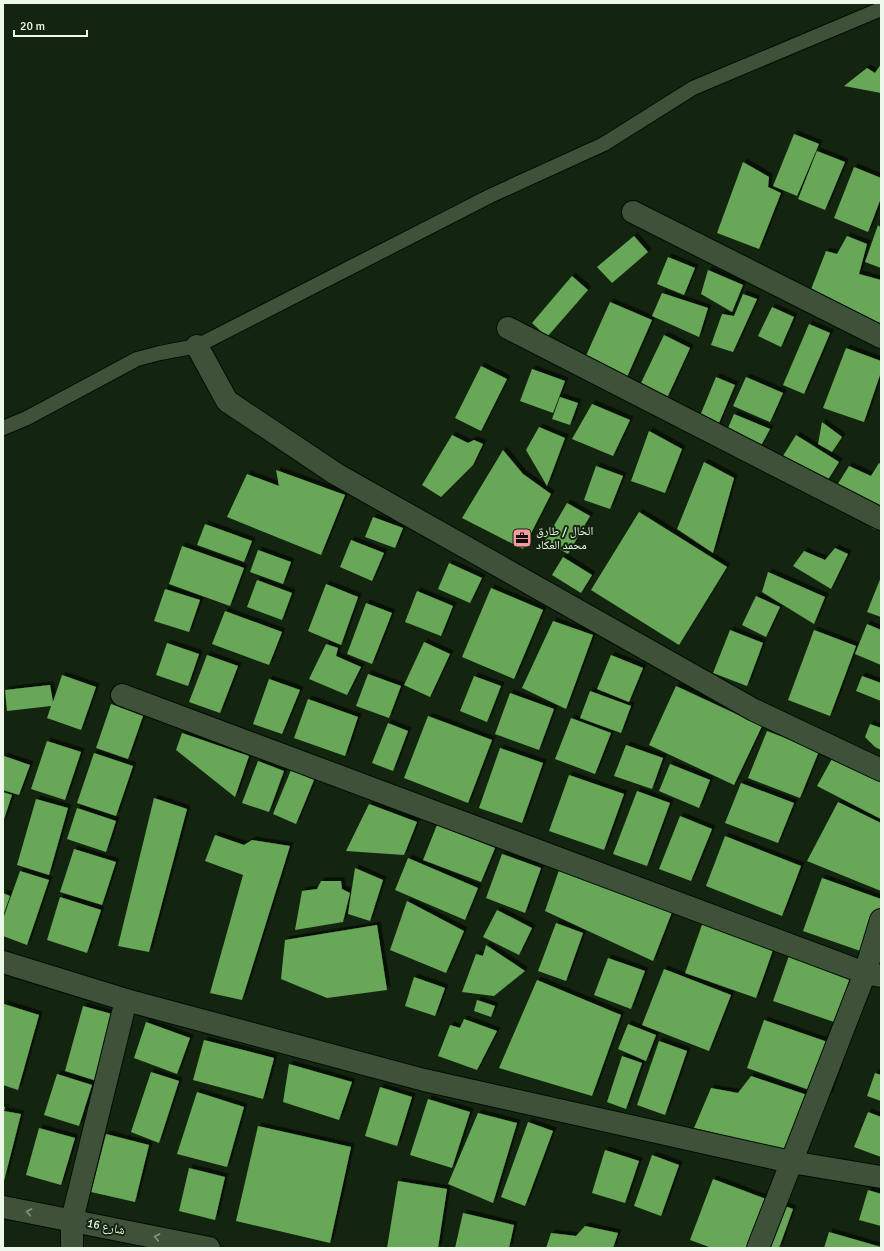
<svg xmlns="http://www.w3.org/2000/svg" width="884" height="1251" font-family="Signika,'Noto Naskh Arabic',sans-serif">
	<defs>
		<filter id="shadow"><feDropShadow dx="3.5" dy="-3.5" stdDeviation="0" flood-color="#0009"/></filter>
	</defs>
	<rect width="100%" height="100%" fill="#13250f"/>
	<!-- building -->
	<g fill="#68a759" filter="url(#shadow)">
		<polygon points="881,64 881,93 844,86 867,68 875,73"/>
		<polygon points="794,134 819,144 797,196 773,186"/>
		<polygon points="817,151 845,162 825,210 798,199"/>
		<polygon points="743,162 769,177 768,187 781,193 759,249 717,233"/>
		<polygon points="854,167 881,178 881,198 868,232 834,218"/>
		<polygon points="878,225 881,228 881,268 865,262"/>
		<polygon points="634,236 648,252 612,283 597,267"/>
		<polygon points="847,236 867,244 859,274 881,280 881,322 879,327 810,292 826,251 837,254"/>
		<polygon points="668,257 695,268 684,295 657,284"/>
		<polygon points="708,270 743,285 732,312 701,294"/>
		<polygon points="572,276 588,290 547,337 532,323"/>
		<polygon points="662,293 708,308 699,337 652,316"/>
		<polygon points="743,294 757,299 733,352 711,345 722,314 734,316"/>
		<polygon points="610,302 652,320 627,377 585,358"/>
		<polygon points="772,307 794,317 781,347 758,336"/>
		<polygon points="809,324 830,333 804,394 783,385"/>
		<polygon points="664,335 690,348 667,398 640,385"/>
		<polygon points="846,348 881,361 881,372 864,422 823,408"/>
		<polygon points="481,366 507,379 481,431 455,418"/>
		<polygon points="532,369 565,381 553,413 520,401"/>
		<polygon points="716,377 735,385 716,430 697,423"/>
		<polygon points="746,377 783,393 770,422 733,406"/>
		<polygon points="560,397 578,403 570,425 552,419"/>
		<polygon points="592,404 630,420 613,456 572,439"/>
		<polygon points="734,414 770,429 757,453 725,435"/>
		<polygon points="822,422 842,437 832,452 818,444"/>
		<polygon points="539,427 565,438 547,486 526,450"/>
		<polygon points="649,431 682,449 665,493 631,481"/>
		<polygon points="452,435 468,443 474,440 483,444 473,465 441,497 422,485"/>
		<polygon points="796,435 839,462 821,491 778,464"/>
		<polygon points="503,450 523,474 551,494 523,549 462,518"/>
		<polygon points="704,462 734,478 713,553 677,529"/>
		<polygon points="879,463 881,465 881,520 875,530 829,498 849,466 871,476"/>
		<polygon points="596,466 623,476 610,509 584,500"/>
		<polygon points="276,470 345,495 321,555 227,517 247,474 279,486"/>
		<polygon points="567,503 590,516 568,554 545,541"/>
		<polygon points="639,512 727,567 679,645 591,590"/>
		<polygon points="373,517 403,528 395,548 365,537"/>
		<polygon points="205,524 252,541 244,562 197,545"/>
		<polygon points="351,540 384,553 372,581 340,567"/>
		<polygon points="182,546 244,568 230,606 169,584"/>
		<polygon points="835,548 848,554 831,589 793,566 804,551 825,560"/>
		<polygon points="258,550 291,562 283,584 250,572"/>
		<polygon points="563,557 592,575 581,593 552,575"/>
		<polygon points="449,563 482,578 470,603 438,589"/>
		<polygon points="768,572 825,597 814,624 762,592"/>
		<polygon points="881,577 881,617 867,612"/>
		<polygon points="257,580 292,593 282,620 247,607"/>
		<polygon points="326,584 358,597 341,645 308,631"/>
		<polygon points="491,588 543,610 514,679 462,657"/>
		<polygon points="165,589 200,600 189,632 154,621"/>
		<polygon points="417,591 453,606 441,636 405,622"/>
		<polygon points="756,596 780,607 766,637 742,625"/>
		<polygon points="366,603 392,613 372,664 347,654"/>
		<polygon points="225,611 282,632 269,665 212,644"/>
		<polygon points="553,621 593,635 566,709 522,688"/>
		<polygon points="867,624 881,630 881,665 855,654"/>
		<polygon points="730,630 763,643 747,686 713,673"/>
		<polygon points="814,630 856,646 830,716 788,700"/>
		<polygon points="424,642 450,654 430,697 404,685"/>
		<polygon points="167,643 199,654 188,686 156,675"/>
		<polygon points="326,644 338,648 336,656 361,667 347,695 309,679"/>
		<polygon points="207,655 238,666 220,713 189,702"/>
		<polygon points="611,655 643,668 629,702 597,689"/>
		<polygon points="368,674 401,686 389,718 356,706"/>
		<polygon points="62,675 96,687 81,730 47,718 51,706 7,711 5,690 50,685 53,702"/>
		<polygon points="474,676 501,686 487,722 460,711"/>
		<polygon points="862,676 881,683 881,701 856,691"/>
		<polygon points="269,679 300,690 282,734 253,724"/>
		<polygon points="676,686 762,726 734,785 649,745"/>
		<polygon points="590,691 631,706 621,733 580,718"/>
		<polygon points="510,693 554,709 539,750 495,734"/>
		<polygon points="308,699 358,717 345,756 294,738"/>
		<polygon points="111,704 143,716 128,759 96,748"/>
		<polygon points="428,716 492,740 468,803 404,778"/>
		<polygon points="571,718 611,733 595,774 555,759"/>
		<polygon points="388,723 408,731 393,771 372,763"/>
		<polygon points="870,724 881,728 881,750 875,747 865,737"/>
		<polygon points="767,731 819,751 800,798 748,778"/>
		<polygon points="182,733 249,756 235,797 176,750"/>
		<polygon points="47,741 81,752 65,800 31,789"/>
		<polygon points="626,745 663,758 652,789 614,776"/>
		<polygon points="500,748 543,763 522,823 479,808"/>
		<polygon points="94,753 133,766 116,816 77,803"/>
		<polygon points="4,756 30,765 19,795 3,790 3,760"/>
		<polygon points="833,757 881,782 881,819 817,786"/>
		<polygon points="258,761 284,771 269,812 242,803"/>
		<polygon points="670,764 710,780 699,808 659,791"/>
		<polygon points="291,770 314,780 296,824 273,814"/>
		<polygon points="569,775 624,794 604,850 549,831"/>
		<polygon points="741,783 794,803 778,843 725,823"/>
		<polygon points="637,791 670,803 647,866 613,854"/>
		<polygon points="3,792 12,795 3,822"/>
		<polygon points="154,798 187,809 149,952 118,946"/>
		<polygon points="36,799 68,808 49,875 17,865"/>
		<polygon points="838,802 881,823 881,891 807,861"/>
		<polygon points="369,804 417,822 404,855 346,851"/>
		<polygon points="77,808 116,821 106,852 67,839"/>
		<polygon points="680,816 712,829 691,881 659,869"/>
		<polygon points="437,825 495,848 481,882 423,860"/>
		<polygon points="215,835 244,845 252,840 290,846 242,1000 210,993 243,875 205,861"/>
		<polygon points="725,836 801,866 782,916 706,886"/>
		<polygon points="74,849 116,862 102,905 60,892"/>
		<polygon points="502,854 541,868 525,913 486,898"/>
		<polygon points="408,858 478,888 465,920 395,890"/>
		<polygon points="355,868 383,880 370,921 348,914"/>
		<polygon points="559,870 672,912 653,961 545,911"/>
		<polygon points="20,871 49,880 27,945 3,936 3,919"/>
		<polygon points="822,878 881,899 881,918 869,954 803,931"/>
		<polygon points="321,881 341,881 342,889 350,893 343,922 295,930 302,891 317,889"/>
		<polygon points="3,893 10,896 3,916"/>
		<polygon points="60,897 101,910 87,953 47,940"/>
		<polygon points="407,901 464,931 446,973 390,950"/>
		<polygon points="497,910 532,928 519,955 483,937"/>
		<polygon points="703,922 774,947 756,998 685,973"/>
		<polygon points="556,923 583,933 566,981 538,971"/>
		<polygon points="377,925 387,990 327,998 281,979 285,940"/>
		<polygon points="486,945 525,971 494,996 462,992 476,954 483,956"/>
		<polygon points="790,953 851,975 834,1022 773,1001"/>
		<polygon points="608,958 645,971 631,1009 594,995"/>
		<polygon points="664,969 731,995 709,1051 642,1025"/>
		<polygon points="414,977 445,988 435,1016 405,1006"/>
		<polygon points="537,980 621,1015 592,1096 499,1068"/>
		<polygon points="477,1000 495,1006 491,1017 474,1011"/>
		<polygon points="4,1004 39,1015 18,1090 3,1085"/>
		<polygon points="83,1006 119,1016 100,1082 65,1071"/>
		<polygon points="464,1019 497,1031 477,1070 438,1056 450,1025 460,1028"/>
		<polygon points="764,1020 845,1048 829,1097 747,1068"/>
		<polygon points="146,1022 190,1038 177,1074 134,1058"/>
		<polygon points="628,1024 656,1035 646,1061 618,1049"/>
		<polygon points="204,1040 274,1058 263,1099 193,1080"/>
		<polygon points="659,1041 687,1051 665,1115 637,1105"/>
		<polygon points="622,1056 642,1063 626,1109 607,1102"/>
		<polygon points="289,1064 352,1082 339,1120 283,1102"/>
		<polygon points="151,1072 179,1081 159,1143 131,1132"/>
		<polygon points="875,1073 881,1075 881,1101 867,1096"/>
		<polygon points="57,1074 92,1085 79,1126 44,1115"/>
		<polygon points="751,1076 813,1097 795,1152 694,1128 711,1088 738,1093"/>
		<polygon points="380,1087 412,1097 397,1146 365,1136"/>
		<polygon points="197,1092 244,1107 227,1167 177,1154"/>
		<polygon points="428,1099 470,1112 452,1168 410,1155"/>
		<polygon points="3,1107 5,1107 4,1111 21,1114 4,1181"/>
		<polygon points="868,1112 881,1117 881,1157 854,1147"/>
		<polygon points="478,1113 517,1123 493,1203 448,1184"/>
		<polygon points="528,1122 553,1131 525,1206 501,1197"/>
		<polygon points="258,1126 351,1147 330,1243 236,1221"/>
		<polygon points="39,1128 75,1138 61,1185 26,1175"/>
		<polygon points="106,1134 149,1145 135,1202 91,1192"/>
		<polygon points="605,1150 639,1161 625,1203 592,1193"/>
		<polygon points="652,1155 679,1165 661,1216 634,1206"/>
		<polygon points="189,1168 225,1177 215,1220 179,1211"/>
		<polygon points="713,1179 793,1209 779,1248 712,1248 690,1240"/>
		<polygon points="398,1181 447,1189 438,1248 387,1248"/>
		<polygon points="868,1190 881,1194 881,1226 859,1220"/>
		<polygon points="463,1213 514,1225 509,1248 455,1248"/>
		<polygon points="585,1226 618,1233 613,1248 546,1248 551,1233 576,1236"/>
		<polygon points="829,1232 881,1247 881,1248 824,1248"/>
	</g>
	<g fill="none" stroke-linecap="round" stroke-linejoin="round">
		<defs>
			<polyline id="lane" points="3,428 27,418 137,359 160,353 197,346 490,196 604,144 693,88 881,9"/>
			<g id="street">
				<polyline points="633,212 881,337"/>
				<polyline points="508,328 881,519"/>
				<polyline points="197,346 227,401 336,474 754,710 881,770"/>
				<polyline points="122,695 865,973 881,976"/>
				<polyline points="3,962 126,1000 424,1080 791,1162 881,1177"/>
				<polyline points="3,1207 209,1248"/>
				<polyline points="72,1248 72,1220 126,1000"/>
				<polyline points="758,1248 865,973 881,920"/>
			</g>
		</defs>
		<!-- lane casing -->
		<use href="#lane" stroke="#010d00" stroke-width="16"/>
		<!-- street casing -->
		<use href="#street" stroke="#010d00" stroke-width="24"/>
		<!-- lane -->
		<use href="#lane" stroke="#3e523a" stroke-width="14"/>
		<!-- street -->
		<use href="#street" stroke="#3e523a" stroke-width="22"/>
	</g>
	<!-- one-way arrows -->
	<defs><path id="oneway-chevron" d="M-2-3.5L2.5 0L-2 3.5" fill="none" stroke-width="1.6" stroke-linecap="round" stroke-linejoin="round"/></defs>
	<g stroke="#849480">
		<use href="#oneway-chevron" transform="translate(29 1212) rotate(-169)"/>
		<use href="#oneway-chevron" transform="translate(157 1237) rotate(-168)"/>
	</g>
	<!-- icons -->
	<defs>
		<symbol id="office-square" viewBox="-11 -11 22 22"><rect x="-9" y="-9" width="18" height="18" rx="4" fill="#f59b9c" stroke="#13250f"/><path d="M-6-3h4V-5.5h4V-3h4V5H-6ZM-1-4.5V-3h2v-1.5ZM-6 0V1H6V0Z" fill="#111"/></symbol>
	</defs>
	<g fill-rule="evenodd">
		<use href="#office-square" x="511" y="527" width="22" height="22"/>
	</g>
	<g text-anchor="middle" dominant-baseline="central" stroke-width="4" stroke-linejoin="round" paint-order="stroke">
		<!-- poi labels -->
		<g font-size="12" fill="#edf8ea" stroke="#13250f" text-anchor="start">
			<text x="536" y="531">الخال / طارق<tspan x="536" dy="14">محمد العكاد</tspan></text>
		</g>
		<!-- street labels -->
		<g font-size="12" fill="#edf8ea" stroke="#13250f">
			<text transform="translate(106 1227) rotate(12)">شارع 16</text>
		</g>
	</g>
	<!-- border -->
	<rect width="884" height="1251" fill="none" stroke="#edf8ea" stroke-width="8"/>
	<!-- scale -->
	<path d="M14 30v6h73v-6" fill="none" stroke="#edf8ea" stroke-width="2"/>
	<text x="20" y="30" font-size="12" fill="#edf8ea" stroke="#13250f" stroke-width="3" paint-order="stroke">20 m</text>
</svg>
